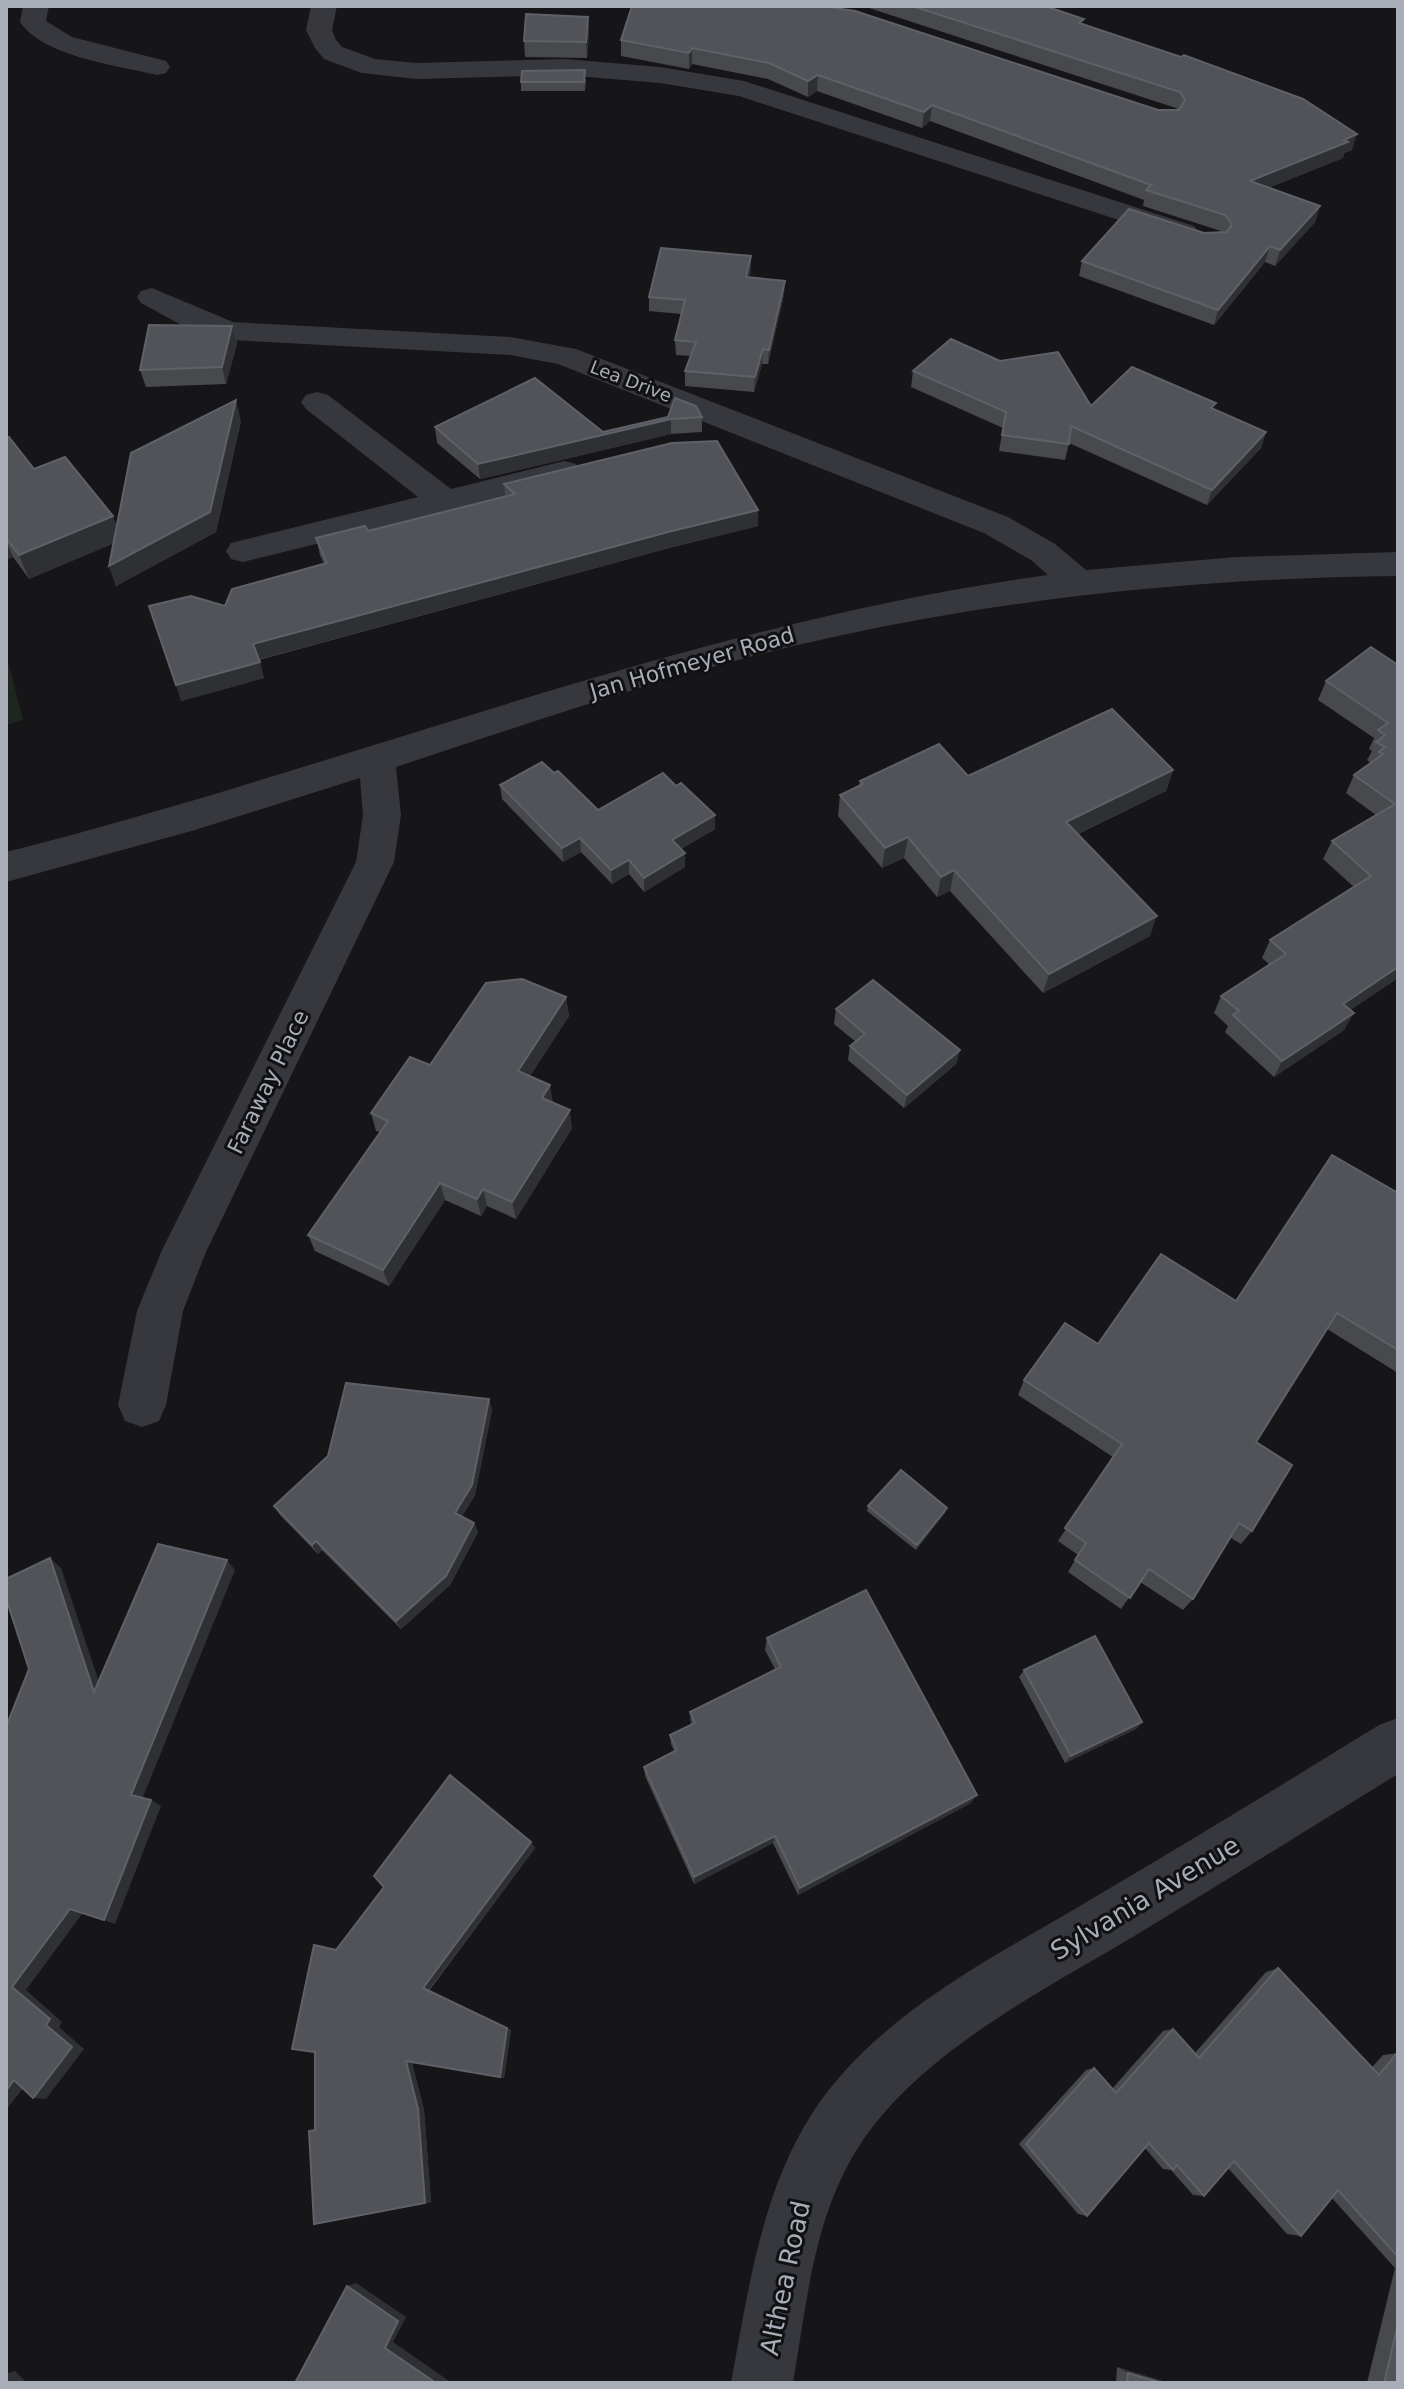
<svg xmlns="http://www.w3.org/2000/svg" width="1404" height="2389" font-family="'DejaVu Sans',sans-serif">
	<rect width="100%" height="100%" fill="#161618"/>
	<!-- green -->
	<polygon fill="#1e261f" points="6,653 23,720 6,725"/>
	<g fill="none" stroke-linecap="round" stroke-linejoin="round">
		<!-- minor -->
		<g fill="#37383d" fill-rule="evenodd">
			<path d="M23 6H49L46 21 72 37 166 61 170 67 166 73 157 75C116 65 44 57 20 22Z"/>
			<polygon points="311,6 337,6 332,30 336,40 342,47 375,59 416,63 564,59 660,67 744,81 1194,226 1199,232 1194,238 1174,238 739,96 660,83 564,75 416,79 362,73 324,59 315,48 306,30"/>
			<path d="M152 288 233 322 510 337 576 349 1008 517 1055 544 1086 570 1236 557 1398 552V576C1209 578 1023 596 838 636 688 668 542 719 396 767L401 815 394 862 206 1252 183 1311 166 1405 159 1421 142 1427 125 1421 118 1405 137 1311 162 1250 356 862 363 815 360 778 195 830 6 882V852C355 764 689 624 1048 575L1031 560 984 533 558 364 510 355 231 340 187 328 141 303 137 297 141 291Z"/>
			<polygon points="317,392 328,395 451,489 564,461 576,464 580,472 576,480 564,483 243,562 231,559 226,551 231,543 418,497 306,409 301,402 306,395"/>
			<path d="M1398 1718V1774C1312 1827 1227 1880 1141 1932 1043 1991 912 2055 853 2156 813 2224 806 2308 793 2383H731C748 2292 761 2192 813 2112 880 2010 1003 1953 1105 1891 1197 1837 1288 1781 1379 1725Z"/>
		</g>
	</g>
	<!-- wall -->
	<g fill="#47494d">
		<polygon points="632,6 1158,110 1178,110 1176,108 869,8 856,6 1045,6 1352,150 1344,153 1343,158 1268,188 1320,206 1315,222 1275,266 1265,262 1214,325 1079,276 1082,261 1204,233 1222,232 1221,231 1143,206 1144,200 930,121 922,128 817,91 808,97 768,79 692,64 689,69 621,56 621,40"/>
		<polygon points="588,17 589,33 587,58 525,57 524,41"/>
		<polygon points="586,79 585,91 521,91 521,82"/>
		<polygon points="751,271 749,278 784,295 768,364 762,364 754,392 685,386 685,371 691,356 676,355 675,340 681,314 649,311 649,297"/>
		<polygon points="232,326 237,343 226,384 146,387 140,370"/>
		<polygon points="913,371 1091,406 1214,410 1266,432 1261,448 1207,505 1069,443 1065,460 999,451 1003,428 911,387"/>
		<polygon points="668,417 702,417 702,432 671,434 480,479 437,443 435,427 603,432"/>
		<polygon points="241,421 216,532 116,586 109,566 113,543 29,579 13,557 6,560 6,438 34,469 117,526"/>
		<polygon points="504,484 758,526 669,548 259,660 264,678 181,701 225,606 324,564 320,555 316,538 368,531 505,496"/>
		<polygon points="1398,665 1398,978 1350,1010 1344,1030 1274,1077 1225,1032 1228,1026 1214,1013 1221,996 1270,965 1262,958 1270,940 1354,887 1323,859 1332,841 1376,815 1346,793 1354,775 1371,763 1367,760 1372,751 1369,749 1374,738 1318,700 1326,681"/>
		<polygon points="1173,770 1166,791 1078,834 1150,936 1043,993 950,891 937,897 904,858 882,868 838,816 840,795 859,786 860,781"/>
		<polygon points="554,773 598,810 676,786 715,815 715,829 681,849 685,867 644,892 629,874 612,884 581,852 563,862 502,799 500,785"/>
		<polygon points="566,997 569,1016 530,1076 572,1128 516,1219 487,1206 481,1216 445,1200 389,1286 315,1251 308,1235 380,1132 376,1131 371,1113 430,1065"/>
		<polygon points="836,1009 960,1050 956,1064 904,1108 848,1060 850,1046 856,1042 834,1024"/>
		<polygon points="1398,1193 1398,1373 1327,1329 1256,1442 1252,1531 1241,1544 1231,1538 1193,1599 1183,1610 1140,1582 1121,1609 1068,1572 1078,1555 1058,1541 1113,1457 1018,1395 1024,1380 1098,1344 1236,1301"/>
		<polygon points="489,1399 492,1410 475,1495 462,1516 474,1523 478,1532 450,1585 401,1629 322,1550 318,1554 280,1515 274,1506"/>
		<polygon points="868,1506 947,1508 945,1513 916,1550 867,1511"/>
		<polygon points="767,1638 971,1803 798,1895 773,1843 694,1884 645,1776 644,1767 674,1751 671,1744 670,1735 691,1725 690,1712 775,1669 765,1650"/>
		<polygon points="1024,1670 1142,1722 1136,1729 1065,1763 1019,1677"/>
		<polygon points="531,1842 535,1848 429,1991 511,2030 504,2078 412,2063 424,2110 431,2202 314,2224 315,2053 292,2049 336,1950"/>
		<polygon points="1278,1968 1372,2067 1383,2055 1398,2053 1398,2383 1367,2383 1395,2268 1331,2197 1301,2236 1287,2234 1228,2168 1204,2196 1193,2195 1171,2170 1163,2169 1145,2148 1087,2216 1078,2214 1019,2144 1086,2070 1094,2068 1112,2089 1163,2031 1173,2029 1195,2053 1266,1972"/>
		<polygon points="1117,2367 1169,2383 1116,2383"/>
	</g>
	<!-- shaded-wall -->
	<g fill="#2f3033">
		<polygon points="588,17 589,33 587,58 586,42"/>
		<polygon points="692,48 692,64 689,69 689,53"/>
		<polygon points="818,75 817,91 808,97 808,81"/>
		<polygon points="932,105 930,121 922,128 924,112"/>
		<polygon points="1357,134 1352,150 1344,153 1343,158 1245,197 1250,181"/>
		<polygon points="1320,206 1315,222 1275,266 1280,250"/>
		<polygon points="1270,246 1265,262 1214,325 1218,310"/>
		<polygon points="751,256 751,271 746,292 746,277"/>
		<polygon points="785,281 784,295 768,364 769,350"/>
		<polygon points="232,326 237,343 226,384 222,367"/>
		<polygon points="763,349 762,364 754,392 755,377"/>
		<polygon points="236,400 241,421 216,532 116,586 109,566"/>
		<polygon points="671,419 671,434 480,479 478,464"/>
		<polygon points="1266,432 1261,448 1207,505 1212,490"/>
		<polygon points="758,510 758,526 669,548 257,660 253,644 668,532"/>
		<polygon points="113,516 122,540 29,579 19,555"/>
		<polygon points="6,541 13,557 6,560"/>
		<polygon points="260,662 264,678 181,701 176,685"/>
		<polygon points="1173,770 1166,791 1060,842 1066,822"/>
		<polygon points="715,815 715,829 672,854 672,840"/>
		<polygon points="908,837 904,858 882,868 885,848"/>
		<polygon points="580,838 581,852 563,862 562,848"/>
		<polygon points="685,853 685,867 644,892 644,878"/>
		<polygon points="629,860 629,874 612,884 611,870"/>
		<polygon points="954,870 950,891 937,897 941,877"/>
		<polygon points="1157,916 1150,936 1043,993 1049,974"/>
		<polygon points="1398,967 1398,978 1334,1021 1343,1004"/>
		<polygon points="566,997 569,1016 521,1090 518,1071"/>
		<polygon points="1354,1013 1344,1030 1274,1077 1282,1061"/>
		<polygon points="960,1050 956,1064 904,1108 907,1095"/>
		<polygon points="550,1085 553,1103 542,1098"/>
		<polygon points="570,1110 572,1128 516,1219 512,1202"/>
		<polygon points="440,1183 445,1200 389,1286 383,1270"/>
		<polygon points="483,1189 487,1206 481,1216 477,1199"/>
		<polygon points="489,1399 492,1410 475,1495 459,1522 455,1513"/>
		<polygon points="947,1508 945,1513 916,1550 917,1545"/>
		<polygon points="474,1523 478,1532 450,1585 401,1629 396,1621"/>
		<polygon points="316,1541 322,1550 318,1554 312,1545"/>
		<polygon points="50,1558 61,1568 105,1700 94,1692"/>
		<polygon points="227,1560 235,1570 141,1802 131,1795"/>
		<polygon points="1142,1722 1136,1729 1065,1763 1071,1756"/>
		<polygon points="977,1795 971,1803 798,1895 800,1888"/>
		<polygon points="151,1800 161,1806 115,1924 104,1920"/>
		<polygon points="775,1836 773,1843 694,1884 694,1877"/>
		<polygon points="531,1842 535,1848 428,1991 423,1988"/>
		<polygon points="70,1909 82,1914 26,1990 62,2022 59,2027 84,2049 46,2099 33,2098 46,2025 12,1987"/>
		<polygon points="507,2028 511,2030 504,2078 500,2077"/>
		<polygon points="406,2061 412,2063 424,2110 431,2202 425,2203"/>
		<polygon points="14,2080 28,2082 6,2110 6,2091"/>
		<polygon points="356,2283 406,2317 393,2342 452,2383 436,2383 385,2348 347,2286"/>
		<polygon points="1117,2367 1169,2383 1162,2383 1128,2373"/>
		<polygon points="15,2371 27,2383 10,2383 6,2379 6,2374"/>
	</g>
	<!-- building -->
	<g fill="#525359" stroke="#5f6168" stroke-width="2">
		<polygon points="632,6 821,6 855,11 1158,110 1179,110 1185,100 1180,92 912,6 1045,6 1084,19 1079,23 1181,57 1184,55 1303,99 1357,134 1344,140 1348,142 1250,181 1320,206 1280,250 1270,246 1218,310 1082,261 1129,209 1204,233 1227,232 1232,224 1225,215 1146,190 1151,185 932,105 924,112 818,75 808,81 769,63 692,48 689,53 621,40"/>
		<polygon points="526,14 588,17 586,42 524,41"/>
		<polygon points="585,70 584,82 521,82 522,71"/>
		<polygon points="661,248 751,256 746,277 785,281 769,350 763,349 755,377 685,371 696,342 675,340 685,300 649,297"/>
		<polygon points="149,325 232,326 222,367 140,370"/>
		<polygon points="951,339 1000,361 1058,352 1091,406 1132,367 1216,403 1211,408 1266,432 1212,490 1071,426 1069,444 1002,435 1006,412 913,371"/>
		<polygon points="535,378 603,432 668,417 675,398 696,406 702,417 671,419 478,464 435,427"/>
		<polygon points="236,400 210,512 109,566 131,453"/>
		<polygon points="9,437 34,469 65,457 113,516 19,555 6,538 6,438"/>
		<polygon points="717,441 758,510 668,532 253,644 260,662 176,685 149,606 191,596 225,606 232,589 327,563 316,538 365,526 368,531 515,494 504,484 672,443"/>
		<polygon points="1371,647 1398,665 1398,967 1343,1004 1354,1013 1282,1061 1233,1015 1239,1011 1221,996 1286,954 1270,940 1371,876 1332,841 1395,804 1354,775 1383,754 1379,752 1385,747 1376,742 1385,735 1378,730 1388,723 1326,681"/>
		<polygon points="1112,709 1173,770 1066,822 1157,916 1049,974 954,870 941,877 908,837 885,848 840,795 863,784 860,781 939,744 968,776"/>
		<polygon points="542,762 554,773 558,771 598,810 663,773 676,786 681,783 715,815 672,840 685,853 644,878 629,860 611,870 580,838 562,848 500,785"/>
		<polygon points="522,979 566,997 518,1071 550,1085 542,1098 570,1110 512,1202 483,1189 477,1199 440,1183 383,1270 308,1235 388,1121 371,1113 410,1057 430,1065 486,983"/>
		<polygon points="873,980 960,1050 907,1095 850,1046 865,1034 836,1009"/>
		<polygon points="1332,1155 1398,1193 1398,1350 1337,1313 1256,1442 1292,1465 1252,1531 1239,1523 1193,1599 1149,1569 1130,1598 1075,1560 1086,1543 1065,1528 1122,1444 1024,1380 1065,1323 1098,1344 1161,1254 1236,1301"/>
		<polygon points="346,1383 489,1399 472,1485 455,1513 474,1523 446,1576 396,1621 316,1541 312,1545 274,1506 328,1456"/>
		<polygon points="901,1470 947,1508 917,1545 868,1506"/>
		<polygon points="158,1544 227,1560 131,1795 151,1800 104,1920 70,1909 12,1987 50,2019 46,2025 72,2047 33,2098 14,2080 6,2091 6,1727 29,1669 6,1598 6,1579 50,1558 94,1692"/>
		<polygon points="866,1590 977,1795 800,1888 775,1836 694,1877 644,1767 677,1750 670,1735 695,1723 690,1712 781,1667 767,1638"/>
		<polygon points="1095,1636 1142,1722 1071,1756 1024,1670"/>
		<polygon points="450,1775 531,1842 423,1988 507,2028 500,2077 406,2061 418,2109 425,2203 314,2224 309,2131 315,2130 315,2052 292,2049 314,1945 336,1950 384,1887 374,1876"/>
		<polygon points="1278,1968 1379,2075 1397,2053 1398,2053 1398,2257 1338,2190 1301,2236 1234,2161 1204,2196 1177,2165 1173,2170 1149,2143 1087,2216 1026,2144 1094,2068 1116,2093 1173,2029 1199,2058"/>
		<polygon points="347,2286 398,2321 385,2348 436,2383 295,2383"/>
		<polygon points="1398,2324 1398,2383 1384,2383"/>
		<polygon points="1128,2373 1162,2383 1127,2383"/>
	</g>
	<g text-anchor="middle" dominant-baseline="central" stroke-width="6" stroke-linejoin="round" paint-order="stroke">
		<!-- far-street labels -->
		<g font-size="18" fill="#a8adb8" stroke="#111113">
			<text transform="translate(631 381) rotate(21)">Lea Drive</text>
		</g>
		<!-- street labels -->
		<g font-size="22" fill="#a8adb8" stroke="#111113">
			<text transform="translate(692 663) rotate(-16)">Jan Hofmeyer Road</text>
			<text transform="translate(268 1082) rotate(-64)">Faraway Place</text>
		</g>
		<!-- near-street labels -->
		<g font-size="26" fill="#a8adb8" stroke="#111113">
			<text transform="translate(1145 1898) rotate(-31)">Sylvania Avenue</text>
			<text transform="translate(785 2278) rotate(-78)">Althea Road</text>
		</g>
	</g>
	<!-- border -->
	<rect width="1404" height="2389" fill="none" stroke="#a8adb8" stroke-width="16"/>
</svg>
